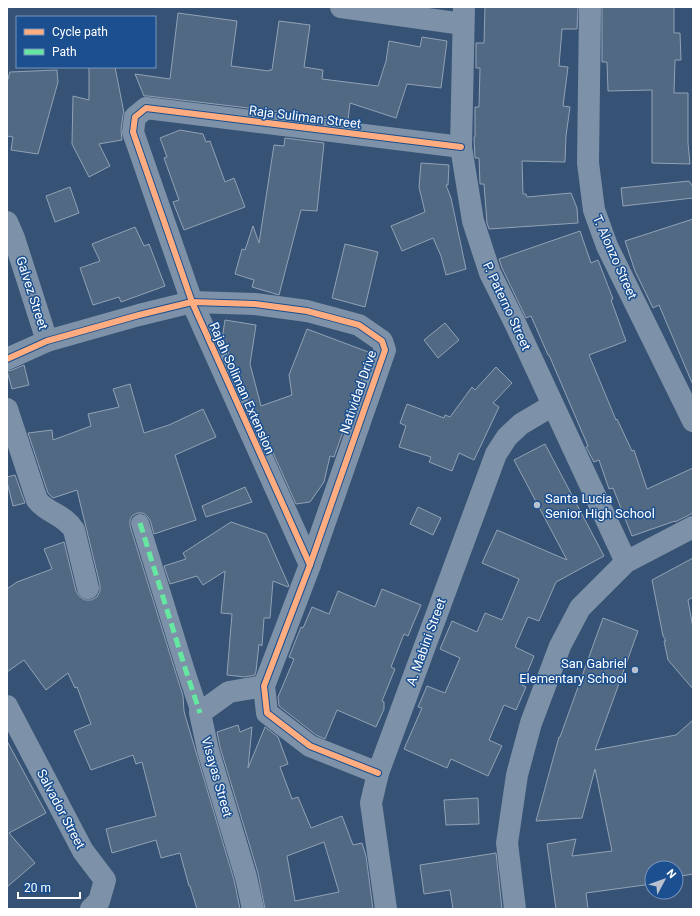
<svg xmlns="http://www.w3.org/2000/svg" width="700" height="916" font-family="Roboto,sans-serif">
	<rect width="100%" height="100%" fill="#365274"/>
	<!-- building -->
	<g fill="#526984" stroke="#92a2b6" fill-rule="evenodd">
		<polygon points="485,7 578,7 577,29 562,29 559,66 568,67 563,106 570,107 566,136 565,162 522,161 523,194 526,194 527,197 571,193 577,208 578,223 489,229 487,223 484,184 480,184 479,158 475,158 474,137 475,137 475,107 479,107 480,68 476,68 476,43 484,43"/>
		<polygon points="602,7 674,7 674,33 680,33 681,60 675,60 674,93 688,93 688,143 690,164 652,163 652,90 608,91 607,62 602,62"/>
		<polygon points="178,13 237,21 231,66 269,71 269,70 272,70 279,21 310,25 304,67 323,70 322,79 378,86 386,61 389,41 420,47 422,37 447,41 441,88 407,84 396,118 350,103 348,120 148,96 144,96 135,74 170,79"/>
		<polygon points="89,67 115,67 124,113 123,115 121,130 122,140 99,144 110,166 89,177 72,144 73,96 89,100"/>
		<polygon points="57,70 58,82 38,154 11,150 13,137 7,136 7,82 10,72"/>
		<polygon points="180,130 203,134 206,142 210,141 225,182 234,178 245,207 184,230 173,202 179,200 164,158 167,157 160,138"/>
		<polygon points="285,138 324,143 317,211 301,210 279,295 252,287 254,280 235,274 242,249 245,250 253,226 259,243 274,145 284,146"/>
		<polygon points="421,163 449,165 448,185 446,185 451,198 466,269 446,275 441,256 433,238 402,251 391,226 425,212 419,187"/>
		<polygon points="689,181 693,187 693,198 623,206 621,188"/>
		<polygon points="70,187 79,213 55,222 46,196"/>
		<polygon points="693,219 693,385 659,305 653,308 635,271 625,241"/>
		<polygon points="135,227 144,246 149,244 165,286 121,302 119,297 93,305 80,268 100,261 92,244"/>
		<polygon points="580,231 591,263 598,260 613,299 611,300 626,341 589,355 616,420 617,419 632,451 634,450 647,489 693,468 693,513 675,522 675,521 632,536 613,488 609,489 599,460 594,462 586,447 588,446 549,355 548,355 531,316 526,318 502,268 499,259"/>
		<polygon points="345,244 378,252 365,307 332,298"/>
		<polygon points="225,320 256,325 250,364 261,406 292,395 289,375 307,329 371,353 334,457 330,456 324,482 310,502 296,504 222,339"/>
		<polygon points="445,323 459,340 438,358 424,340"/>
		<polygon points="24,365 29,385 12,389 7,371 12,370"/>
		<polygon points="496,367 512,383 493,403 499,407 474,460 459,453 452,471 429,462 431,457 399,447 406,426 400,423 407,404 444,418 445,415 450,417 472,387 475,390"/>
		<polygon points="130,384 144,433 169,425 203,409 216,437 175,455 196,520 154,534 150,520 147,516 143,513 137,513 132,516 130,520 130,526 183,696 184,711 185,715 234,880 240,909 197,909 190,886 189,886 180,853 161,858 156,840 112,853 106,829 156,816 142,762 136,764 133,755 91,770 74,731 91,724 77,687 75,688 68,673 46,690 24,660 7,672 7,589 17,582 52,569 44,549 64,542 76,591 79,596 85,600 91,600 97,597 100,591 100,585 77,490 53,498 48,493 28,433 52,430 53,440 91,426 88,414 119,407 113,389"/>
		<polygon points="545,444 604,556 556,582 539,621 528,617 515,647 534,656 522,685 526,687 516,710 504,705 489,740 502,746 488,776 451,759 447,768 404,749 422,708 418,707 427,686 445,693 460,658 440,649 452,621 477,632 485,613 502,620 519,579 482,563 497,530 567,560 514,460"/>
		<polygon points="15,475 25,503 13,506 7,482 7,477"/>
		<polygon points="245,487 252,502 206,517 202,506"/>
		<polygon points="418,507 441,518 433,535 410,524"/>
		<polygon points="231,522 266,534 289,586 288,587 273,581 270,618 264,618 262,646 259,644 256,671 255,675 245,677 227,675 232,614 221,613 225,571 203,585 197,576 170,584 164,566 186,559 183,553"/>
		<polygon points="693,558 693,597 688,600 693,628 693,689 668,660 664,641 666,641 663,636 652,580"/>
		<polygon points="382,589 421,605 408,636 404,634 391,667 395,669 382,701 384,702 384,709 376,727 337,710 325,739 316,735 279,706 278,697 294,659 289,657 301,627 303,628 312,607 329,614 338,591 375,607"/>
		<polygon points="603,618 638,631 595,750 676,735 693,720 693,874 676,877 676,868 652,868 652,884 586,893 588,909 556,909 547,844 576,839 572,856 612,851 595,769 582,818 536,821 559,737 560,737"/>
		<path d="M238 725 240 732 252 727 248 768 265 727 278 737 288 764 280 767 292 799 298 797 311 828 342 816 353 845 362 843 366 856 373 909H265L258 873 220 747 217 732ZM324 842 339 892 295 901 287 856Z"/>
		<polygon points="7,741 46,813 9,833 35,863 7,887"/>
		<polygon points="478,798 479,824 446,825 444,800"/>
		<polygon points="496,853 502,909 453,909 450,890 424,894 420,865"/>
	</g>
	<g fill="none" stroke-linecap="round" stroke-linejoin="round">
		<!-- pedestrian -->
		<polyline stroke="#7d92a8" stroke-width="18" points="140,523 186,671 200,713"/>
		<!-- minor -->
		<g stroke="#7d92a8" stroke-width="22">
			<polyline points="341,7 463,24"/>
			<polyline points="464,7 461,147 473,221 490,273 515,323 626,562"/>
			<polyline points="590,7 588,163 594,210 607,246 693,421"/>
			<polyline points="7,222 14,238 47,341"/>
			<polyline points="7,359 47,341 139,315 192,302 255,304 307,311 359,325 382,341 385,350 310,565 264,686 267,713 310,746 378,773"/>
			<path d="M7 409 37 500C48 514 64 514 74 530L88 588"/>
			<polyline points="310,565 192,302 133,132 135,117 146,108 461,147"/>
			<polyline points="7,706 83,851 105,880 99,901 91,909"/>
			<polyline points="253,909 246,877 208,750 200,713 229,692 264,686"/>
			<polyline points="386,909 371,803 378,773 496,454 507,437 521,424 553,405"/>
			<polyline points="515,909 507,843 517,775 531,723 560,646 580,608 626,562 693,527"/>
		</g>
		<!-- quiet -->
		<polyline stroke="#66e7a1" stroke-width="5" stroke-dasharray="10 5" stroke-linecap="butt" points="140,523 186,671 200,713"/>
		<defs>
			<g id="cycleway">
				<polyline points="7,359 47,341 139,315 192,302 255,304 307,311 359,325 382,341 385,350 310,565 264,686 267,713 310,746 378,773"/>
				<polyline points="310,565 192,302 133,132 135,117 146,108 461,147"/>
			</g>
		</defs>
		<!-- cycleway casing -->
		<use href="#cycleway" stroke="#1b4f8f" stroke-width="8"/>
		<!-- cycleway -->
		<use href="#cycleway" stroke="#ffac80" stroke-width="6"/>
	</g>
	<!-- markers -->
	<g fill="#b9c2ce" stroke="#1b4f8f" stroke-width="1.5">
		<circle cx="537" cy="505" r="4"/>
		<circle cx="635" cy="670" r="4"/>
	</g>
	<g text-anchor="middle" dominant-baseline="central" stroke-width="3" stroke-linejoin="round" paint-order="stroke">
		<!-- street labels -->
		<g font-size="13" fill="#fff" stroke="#1b4f8f">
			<text transform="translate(305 117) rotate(7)">Raja Suliman Street</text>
			<text transform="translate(615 257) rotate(66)">T. Alonzo Street</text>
			<text transform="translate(32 293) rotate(72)">Galvez Street</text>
			<text transform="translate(507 306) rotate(65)">P. Paterno Street</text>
			<text transform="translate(242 388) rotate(66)">Rajah Soliman Extension</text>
			<text transform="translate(358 392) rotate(-71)">Natividad Drive</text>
			<text transform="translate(426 642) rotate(-70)">A. Mabini Street</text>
			<text transform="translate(217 777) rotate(74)">Visayas Street</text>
			<text transform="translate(61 809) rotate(62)">Salvador Street</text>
		</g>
		<!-- poi labels -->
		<g font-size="13" fill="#fff" stroke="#1b4f8f" text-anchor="start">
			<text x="545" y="498">Santa Lucia<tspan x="545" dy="15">Senior High School</tspan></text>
			<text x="627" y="663" text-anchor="end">San Gabriel<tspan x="627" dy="15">Elementary School</tspan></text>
		</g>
	</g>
	<!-- border -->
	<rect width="700" height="916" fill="none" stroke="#ffffff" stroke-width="16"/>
	<!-- legend -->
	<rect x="16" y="16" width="140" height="52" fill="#1b4f8f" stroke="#7695bc"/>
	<rect x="24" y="29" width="20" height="6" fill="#ffac80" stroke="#7695bc"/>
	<text x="52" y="36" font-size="12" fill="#ffffff">Cycle path</text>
	<rect x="24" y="49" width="20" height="6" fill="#66e7a1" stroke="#7695bc"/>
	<text x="52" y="56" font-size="12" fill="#ffffff">Path</text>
	<!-- north arrow -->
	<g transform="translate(664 880) rotate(49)"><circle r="19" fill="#1b4f8f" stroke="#7695bc"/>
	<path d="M0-3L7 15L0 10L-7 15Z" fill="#b9c2ce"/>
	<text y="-6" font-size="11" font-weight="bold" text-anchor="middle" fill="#ffffff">N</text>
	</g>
	<!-- scale -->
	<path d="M18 892v6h62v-6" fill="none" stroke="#ffffff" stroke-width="2"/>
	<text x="24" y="892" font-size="12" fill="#ffffff" stroke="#1b4f8f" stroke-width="3" paint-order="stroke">20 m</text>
</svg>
